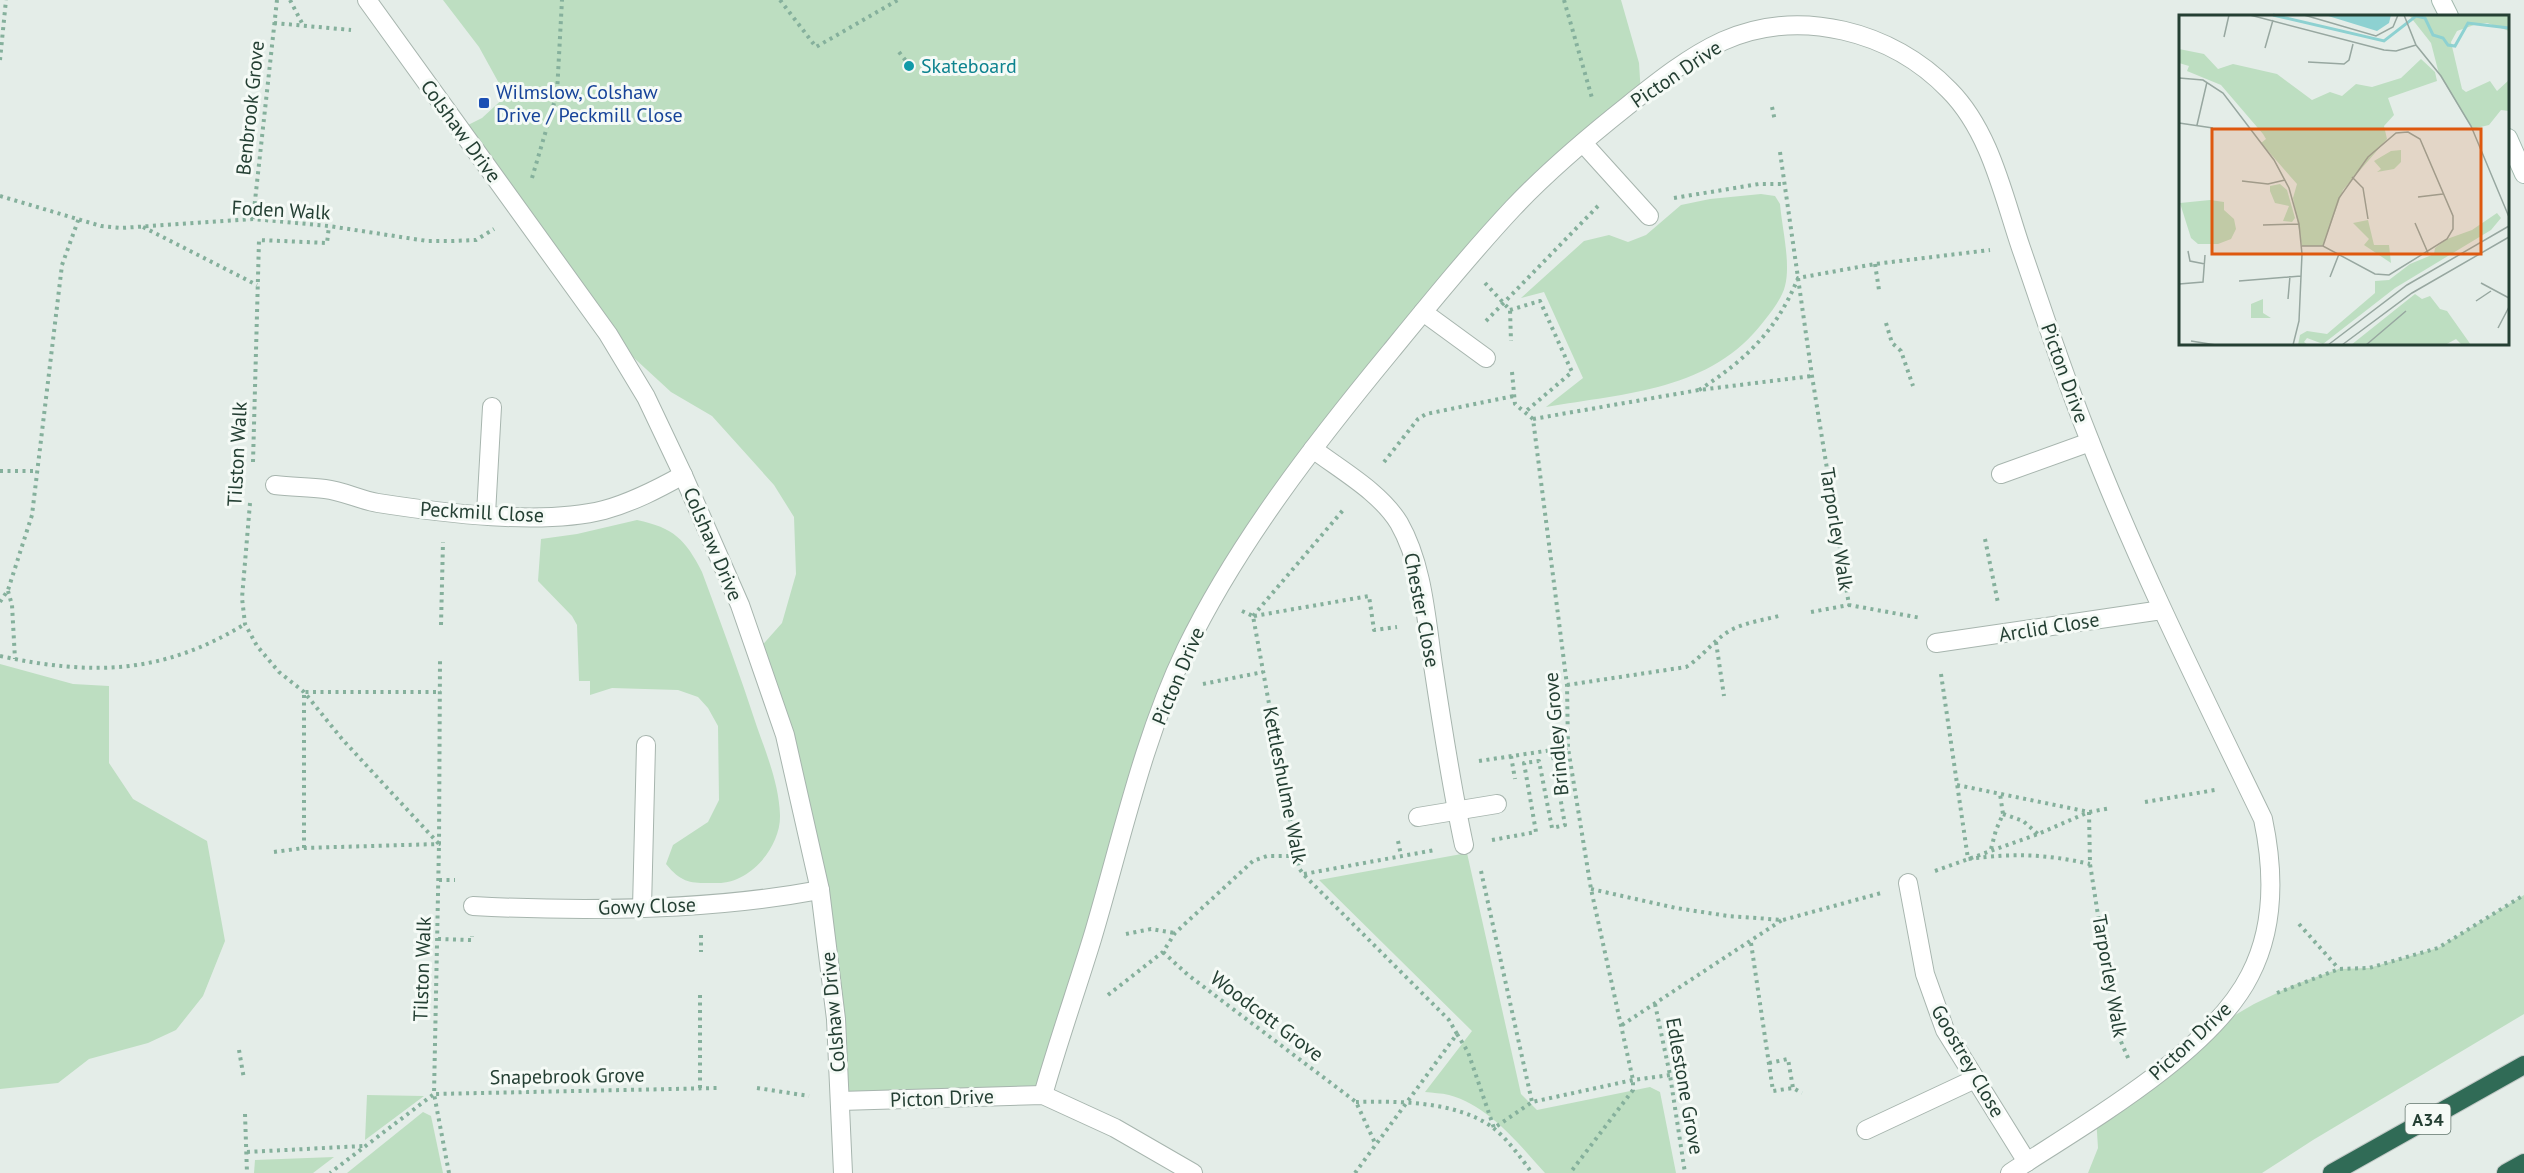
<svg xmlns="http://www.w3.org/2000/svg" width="2524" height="1173" font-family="'PT Sans',sans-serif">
	<rect width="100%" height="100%" fill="#e4ede8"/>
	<!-- green -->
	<g fill="#bddec1">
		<polygon points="443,0 1621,0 1639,63 1641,95 1583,143 1364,384 1188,645 1043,1095 840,1101 830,968 757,651 782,623 796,574 794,517 774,485 712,416 671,392 608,334 460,129 482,118 506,96 479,47"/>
		<path d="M1761 194 1775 196 1780 204C1782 228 1791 263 1785 286 1782 298 1772 311 1764 321 1711 391 1626 393 1546 407L1583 378 1544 292 1521 298 1584 241 1609 235 1628 242 1646 235 1681 205 1710 199Z"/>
		<path d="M637 520C674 528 685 539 702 572 721 623 740 675 757 727 767 755 779 785 780 815 781 846 751 883 718 883 693 883 683 885 666 864L673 845 708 822 719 800 718 726 708 708 698 697 678 690 612 688 590 695V681H579L577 625 572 616 538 581 541 539 577 534Z"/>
		<polygon points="0,664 73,684 109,686 109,763 133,799 207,841 225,941 203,996 176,1030 148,1043 89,1059 58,1083 0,1089"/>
		<path d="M1467 853 1521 1094 1537 1110 1650 1087 1660 1092 1676 1173H1545C1518 1143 1489 1106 1449 1095 1441 1093 1433 1093 1425 1092L1472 1031 1319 880Z"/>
		<polygon points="2524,895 2524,1014 2313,1140 2262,1173 2088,1173 2098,1148 2096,1116 2206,1032 2254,1004 2294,985 2339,969 2369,968 2438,948"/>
		<polygon points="367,1095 424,1096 365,1140"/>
		<polygon points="423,1112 431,1116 443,1173 347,1173"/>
		<polygon points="334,1157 313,1173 254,1173 255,1160"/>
	</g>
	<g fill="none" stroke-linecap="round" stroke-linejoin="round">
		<defs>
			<g id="lane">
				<polyline points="2001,474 2090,442"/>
				<polyline points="486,514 492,407"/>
				<polyline points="642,908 646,745"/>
				<polyline points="1866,1130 1975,1079"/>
			</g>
			<g id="street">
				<polyline points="367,0 608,334 646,397 683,475 740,605 785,735 820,890 836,1019 843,1173"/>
				<polyline points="1583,143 1649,216"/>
				<polyline points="1423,312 1486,358"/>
				<path d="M1313 449C1342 471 1380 492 1399 523 1423 565 1426 618 1433 665 1442 725 1451 785 1464 845"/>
				<path d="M275 485C292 487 309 487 325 489 343 491 360 500 378 503 442 513 542 526 604 510 633 502 658 489 683 475"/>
				<polyline points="1936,643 2162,610"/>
				<polyline points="1418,817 1497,804"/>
				<polyline points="1908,883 1925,974 1945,1030 2027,1162"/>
				<path d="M473 906C587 912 707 911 820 890"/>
				<path d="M1043 1095C1058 1042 1076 991 1092 939 1121 842 1142 741 1186 649 1238 542 1316 442 1391 351 1431 302 1470 254 1513 208 1547 172 1587 138 1626 107 1656 83 1688 57 1723 41 1800 7 1892 31 1949 90 1990 131 2003 195 2021 248 2043 311 2063 374 2088 436 2139 567 2202 693 2263 819 2274 871 2275 927 2250 975 2211 1053 2083 1125 2010 1173"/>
				<polyline points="840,1101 1043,1095 1115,1128 1193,1173"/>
			</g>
			<g id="secondary">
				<polyline points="2441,0 2449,16"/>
				<polyline points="2508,138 2524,174"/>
			</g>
			<g id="highway">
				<polyline points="2332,1173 2524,1065"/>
				<polyline points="2506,1173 2524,1163"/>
			</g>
		</defs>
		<!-- lane casing -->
		<use href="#lane" stroke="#a7b5ae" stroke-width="20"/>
		<!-- street casing -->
		<use href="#street" stroke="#a7b5ae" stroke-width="20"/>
		<!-- secondary casing -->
		<use href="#secondary" stroke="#a2b9ae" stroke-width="20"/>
		<!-- highway casing -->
		<use href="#highway" stroke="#c2c9c6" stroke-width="20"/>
		<!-- path -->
		<g stroke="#85b09c" stroke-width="4" stroke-dasharray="3 4.5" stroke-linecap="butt">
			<polyline points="290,0 303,25"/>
			<polyline points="780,0 816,47 898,0"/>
			<polyline points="1564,0 1592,98"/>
			<polyline points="274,23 351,30"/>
			<polyline points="899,52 906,61"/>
			<polyline points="0,60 6,0"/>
			<polyline points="1772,107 1775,121"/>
			<polyline points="1780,152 1812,376 1849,605 1921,618"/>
			<polyline points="532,178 557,93 562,0"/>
			<polyline points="0,196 101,226 121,228 253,219 329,226 427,241 453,241 476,240 494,229"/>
			<polyline points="1674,198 1759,184 1785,184"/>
			<polyline points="253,219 277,0"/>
			<polyline points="143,227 257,285"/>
			<polyline points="1875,264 1879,290"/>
			<polyline points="1485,283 1510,310 1511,341"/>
			<polyline points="1510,310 1540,301 1572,372 1525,412"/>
			<polyline points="1486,321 1598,206"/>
			<polyline points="1886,323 1892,343 1901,351 1913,386"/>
			<polyline points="1512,372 1515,404 1533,419 1567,685 1568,748 1591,889 1633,1080 1633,1090 1570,1173"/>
			<path d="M1699 390C1746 360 1777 330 1798 278L1875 264 1990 250"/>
			<polyline points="1533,419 1699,390 1812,376"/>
			<polyline points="253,462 259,240 327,243 329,226"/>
			<polyline points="1384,462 1418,419 1426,414 1514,396"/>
			<polyline points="0,471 37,471"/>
			<polyline points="250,503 242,598 245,624 257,646 279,672 304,692 342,739 439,844 434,1094 330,1173"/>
			<polyline points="1985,539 1998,603"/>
			<polyline points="8,591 12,605 15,659"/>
			<polyline points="0,602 8,590 32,515 62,265 79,218"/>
			<polyline points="1242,611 1253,616 1299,868 1303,874 1449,1020 1457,1034 1355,1173"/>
			<polyline points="1811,612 1849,605"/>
			<polyline points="1253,616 1344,509"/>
			<polyline points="1254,616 1369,596 1374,630 1397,627"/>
			<polyline points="441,625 443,542"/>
			<polyline points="1716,642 1724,696"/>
			<path d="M0 656C93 676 163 674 245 624"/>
			<path d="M1941 674 1968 859C2014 853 2045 854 2090 864"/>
			<polyline points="1203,684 1263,672"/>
			<path d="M1567 685 1686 667C1703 657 1713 640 1731 630 1746 622 1765 620 1782 615"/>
			<polyline points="1511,756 1515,779"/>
			<polyline points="1479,761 1552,750"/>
			<polyline points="1957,785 2089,812 2111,808"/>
			<polyline points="2145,802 2215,790"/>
			<polyline points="2003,814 2023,821 2038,834"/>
			<polyline points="1492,840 1536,832 1524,763 1539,761 1552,828 1565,825 1552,750 1568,748"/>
			<polyline points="1398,841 1401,855"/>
			<polyline points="304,848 304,692 441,692"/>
			<polyline points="1991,849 1996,830 2003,814 2000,794"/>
			<polyline points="274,852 304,848 439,844 440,661"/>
			<polyline points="1481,871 1532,1102"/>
			<polyline points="1935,871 2038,834 2089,812 2090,864 2116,1030 2129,1060"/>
			<polyline points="1304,874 1435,850"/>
			<polyline points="439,880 455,880"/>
			<polyline points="1591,889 1676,908 1728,916 1783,920 1881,893"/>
			<polyline points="2299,924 2339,969"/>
			<polyline points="1126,934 1151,929 1175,933"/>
			<polyline points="701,935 701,952"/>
			<polyline points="438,939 472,940 472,936"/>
			<polyline points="1751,943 1773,1091 1793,1088 1802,1093"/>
			<polyline points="1163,952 1188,975 1356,1102 1375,1143"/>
			<polyline points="2277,993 2339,969 2369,968 2438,948 2524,895"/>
			<polyline points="700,995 700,1088"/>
			<polyline points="1108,995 1163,952 1175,933 1253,861 1267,856 1296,856"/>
			<polyline points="1655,1004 1670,1075 1685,1173"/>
			<polyline points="1622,1025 1782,920"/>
			<polyline points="1457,1034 1468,1052 1494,1128 1532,1102 1633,1080 1670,1075"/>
			<polyline points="239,1050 244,1079"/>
			<polyline points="1769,1063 1788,1059 1793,1088"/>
			<polyline points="757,1088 809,1096"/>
			<path d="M1356 1102C1398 1101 1456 1101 1492 1127 1507 1138 1521 1158 1532 1173"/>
			<polyline points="245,1114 247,1173"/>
			<polyline points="247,1152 363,1146"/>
			<polyline points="449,1173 434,1094 719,1088"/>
		</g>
		<!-- lane -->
		<use href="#lane" stroke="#fff" stroke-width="18"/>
		<!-- street -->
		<use href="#street" stroke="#fff" stroke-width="18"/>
		<!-- secondary -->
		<use href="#secondary" stroke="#fff" stroke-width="18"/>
		<!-- highway -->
		<use href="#highway" stroke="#306b56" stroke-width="18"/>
	</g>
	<!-- markers -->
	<circle fill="#0f9aa8" stroke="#f5faf6" stroke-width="2" cx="909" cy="66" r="6"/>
	<rect fill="#1a4fb4" stroke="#f5faf6" stroke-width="2" x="478" y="97" width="12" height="12" rx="3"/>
	<g text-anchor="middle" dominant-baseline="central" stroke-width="6" stroke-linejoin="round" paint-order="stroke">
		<!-- shield labels -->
		<rect fill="#f5faf6" stroke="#63776e" stroke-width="1.5" x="2405.5" y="1104" width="45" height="30" rx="4.5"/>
		<g font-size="18" font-weight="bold" fill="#243f33">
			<text x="2428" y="1119">A34</text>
		</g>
		<!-- culture labels -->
		<g font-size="20" fill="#0d838f" stroke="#f5faf6" text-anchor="start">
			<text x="921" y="66">Skateboard</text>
		</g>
		<!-- street labels -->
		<g font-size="20" fill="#243f33" stroke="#f5faf6">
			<text transform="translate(1676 74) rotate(-34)">Picton Drive</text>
			<text transform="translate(250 108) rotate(-84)">Benbrook Grove</text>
			<text transform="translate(461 131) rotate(54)">Colshaw Drive</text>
			<text transform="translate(281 210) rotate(3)">Foden Walk</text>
			<text transform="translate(2065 373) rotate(70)">Picton Drive</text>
			<text transform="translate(237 454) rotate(-87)">Tilston Walk</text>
			<text transform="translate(482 512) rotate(3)">Peckmill Close</text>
			<text transform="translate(1837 529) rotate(81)">Tarporley Walk</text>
			<text transform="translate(713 544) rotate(67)">Colshaw Drive</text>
			<text transform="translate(1422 610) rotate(79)">Chester Close</text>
			<text transform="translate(2049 627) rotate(-9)">Arclid Close</text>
			<text transform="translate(1178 676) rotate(-67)">Picton Drive</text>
			<text transform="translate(1556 734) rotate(-95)">Brindley Grove</text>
			<text transform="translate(1285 785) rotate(79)">Kettleshulme Walk</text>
			<text transform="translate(647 906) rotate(-2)">Gowy Close</text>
			<text transform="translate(422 969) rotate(-88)">Tilston Walk</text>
			<text transform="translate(2110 976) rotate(80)">Tarporley Walk</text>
			<text transform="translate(833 1012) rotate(-95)">Colshaw Drive</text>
			<text transform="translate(1267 1016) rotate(37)">Woodcott Grove</text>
			<text transform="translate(2190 1041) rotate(-43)">Picton Drive</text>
			<text transform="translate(1968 1061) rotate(60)">Goostrey Close</text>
			<text transform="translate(567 1076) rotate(-1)">Snapebrook Grove</text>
			<text transform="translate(1685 1086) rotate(80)">Edlestone Grove</text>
			<text transform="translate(942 1098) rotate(-2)">Picton Drive</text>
		</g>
		<!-- transit labels -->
		<g font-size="20" fill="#164399" stroke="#f5faf6" text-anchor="start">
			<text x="496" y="92">Wilmslow, Colshaw<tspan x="496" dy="23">Drive / Peckmill Close</tspan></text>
		</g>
	</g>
	<!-- overview -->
	<g transform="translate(2179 15)">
		<rect width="330" height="330" fill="#e4ede8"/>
		<path d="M230 0H330V16L308 8 295 10 278 16 272 27 283 74 287 77 311 66 318 76 330 65V96L322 95 310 110 293 114 260 59 252 28ZM0 34 25 39 39 54 54 49 98 59 133 85 151 77 163 81 177 69 193 72 222 63 242 44 256 57 258 66 209 83 215 100 205 111 208 124 164 175 144 231H123L114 183 118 169 82 128 87 124 84 119 42 70 8 56 10 51 0 48ZM212 136 222 135V147L215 154 198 157 202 154 195 146ZM101 169 108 175 116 203 113 207 104 206 110 191 96 188 91 176V171ZM31 185 45 187V195L55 204 57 214 52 224 39 229H19L12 223 1 188ZM318 198 322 203 312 215 216 273 144 329 128 323 125 327 129 330H119L121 320 128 316 148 319 196 278V266L210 265 231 249 255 239 256 233 268 224 293 215ZM189 205 195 230H210L212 248 185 230 190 224 174 208ZM236 279 243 284 251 281 261 294 268 296 292 330H283L277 324 266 330H172ZM84 284V298L92 303H72V289Z" fill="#bddec1"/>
		<path d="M146 0H212L210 8 198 16Z" fill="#8dd1d1"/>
		<path fill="none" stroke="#8dd1d1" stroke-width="3" d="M94 0 205 26 237 1 246 3 254 20 264 23 269 30 276 31 289 8 330 13"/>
		<path fill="none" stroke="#97a7a0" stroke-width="1.5" d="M71 0 205 35 217 36 237 30M125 0 197 21 214 12 219 0M225 0 237 30 262 61 292 111 330 202M45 22 50 0M86 33 94 5M129 47 165 49 170 45 174 29M0 63 24 65 44 78 95 145 110 173 120 209 123 239 120 306 114 330M0 108 34 113M18 110 28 67M173 162 184 173 189 204M63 166 89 169 106 165M239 182 264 179M236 208 249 238M84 210 120 209M123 231H144L196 259 210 260 268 224 274 214V201L241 124 229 117 217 118 189 142 160 183 144 231M9 236 11 246 26 249M151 262 160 239M60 266 122 261M302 268 330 283M0 269 24 267 26 240M109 284 111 261M297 286 312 276M319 313 330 292M12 326 37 330M149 330 228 270 330 211M163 330 233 278 330 222M187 330 227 296"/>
		<path fill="#de580e" fill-opacity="0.15" stroke="#de580e" stroke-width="3" d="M33 114H302V239H33Z"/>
		<rect width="330" height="330" fill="none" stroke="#243f33" stroke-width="3"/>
	</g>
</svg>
